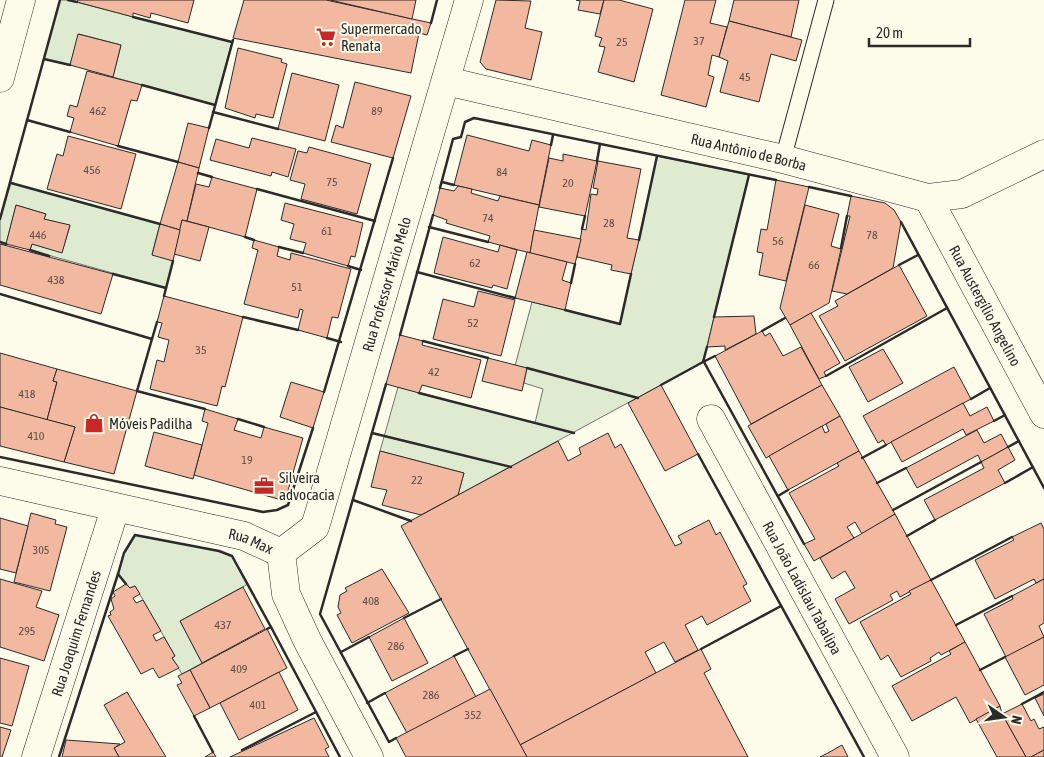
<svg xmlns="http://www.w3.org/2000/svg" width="1044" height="757" font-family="'Asap Condensed',sans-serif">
	<rect width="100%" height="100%" fill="#fdfbea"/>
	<!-- green -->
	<g fill="#deebd1" stroke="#74746e">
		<polygon points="60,0 68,0 232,42 215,105 113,77 121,45 79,34 70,65 44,59"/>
		<polygon points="657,156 749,175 703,362 458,495 464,473 380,451 398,387 535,423 543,389 524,383 527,368 515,366 532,302 620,324"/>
		<polygon points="11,183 160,224 152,254 173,261 166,288 30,250 32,244 62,252 70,226 44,219 46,214 16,205 6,244 0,242 0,219"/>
		<polygon points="135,535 219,551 232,556 248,584 180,621 202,663 182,674 172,658 175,656 135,586 130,588 118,574 124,553"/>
	</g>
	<!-- building -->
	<g fill="#f2b8a0" stroke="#2b2b2b">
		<polygon points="78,0 194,0 188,23 151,13 150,18 133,13 133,17 77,2"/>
		<polygon points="244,0 326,0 431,23 427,35 419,33 411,73 233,38"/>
		<polygon points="330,0 416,0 412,19"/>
		<polygon points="496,0 531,1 525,28 542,32 531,80 486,69 480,62"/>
		<polygon points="576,0 604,0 600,14 578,10 580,1"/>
		<polygon points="604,0 619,0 653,9 634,82 598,72 605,47 599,46 602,38 595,36"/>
		<polygon points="685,0 716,0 710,23 727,27 719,57 712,55 708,75 714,77 706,107 661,95"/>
		<polygon points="734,0 799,0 791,37 729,21"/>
		<polygon points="729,21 802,40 796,61 771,54 759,102 720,92 728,61 719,57"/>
		<polygon points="78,34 121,45 113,77 70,65"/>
		<polygon points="238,48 282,59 281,62 287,64 273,118 256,114 255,118 225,108"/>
		<polygon points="87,71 142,85 137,101 131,100 118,146 70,132 74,118 67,116 70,105 77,107"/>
		<polygon points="292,73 339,85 325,141 278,129"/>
		<polygon points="355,82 411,96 393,158 331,142 336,125 343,128"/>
		<polygon points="188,123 209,128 199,168 178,162"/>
		<polygon points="467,135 529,151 532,140 551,145 539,205 454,185"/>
		<polygon points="68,136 136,154 121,209 47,189 57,154 63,156"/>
		<polygon points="252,138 296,149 288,177 272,172 271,176 210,160 216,139 249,148"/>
		<polygon points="309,147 371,164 357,214 301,199 305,184 290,180 298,151 307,153"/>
		<polygon points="563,154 597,161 585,216 539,207 549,158 563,161"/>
		<polygon points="598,161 641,169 627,238 639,240 631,274 611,270 612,265 577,257 582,229 586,230 591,194 597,195 598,189 593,188"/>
		<polygon points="178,162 199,168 187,221 182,220 180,230 160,224"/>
		<polygon points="212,177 257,189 245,237 187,221 196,184 209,187"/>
		<polygon points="776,180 809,187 786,281 759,275 763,253 757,252 761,229 767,230"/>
		<polygon points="458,186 472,189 471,193 498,201 500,196 539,205 530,253 488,242 490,236 446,223 447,220 433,215 440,188 454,191"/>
		<polygon points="851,196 885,203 894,210 901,222 893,268 847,294 832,291 850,216 847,216"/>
		<polygon points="285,203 363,223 355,257 351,256 348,266 303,253 306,243 290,239 294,224 281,220"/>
		<polygon points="16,205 46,214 44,219 70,225 62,253 32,244 30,250 6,244"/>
		<polygon points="805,205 839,214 831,246 841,249 829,303 790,325 780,308"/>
		<polygon points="182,220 209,227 200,261 174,254"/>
		<polygon points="160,224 180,230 173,261 152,255"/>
		<polygon points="534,230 581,239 575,264 530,253"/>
		<polygon points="443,237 498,252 500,245 517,250 507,289 493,285 492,288 434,273"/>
		<polygon points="254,240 279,247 277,256 290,260 291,253 351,269 338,318 332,317 327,338 298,330 303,310 300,309 298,318 244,304 258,250 252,248"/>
		<polygon points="0,244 113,274 101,314 0,285"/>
		<polygon points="527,252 567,262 562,280 571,283 565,310 515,298"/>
		<polygon points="899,265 927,316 845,361 819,316 838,306 835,301"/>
		<polygon points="478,291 515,300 501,356 433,339 443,299 474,307"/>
		<polygon points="164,296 243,317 225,387 222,386 217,406 150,389 157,360 164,362 169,340 158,337 162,323 157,322"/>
		<polygon points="811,313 840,363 824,372 826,376 819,379 790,325"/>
		<polygon points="754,316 756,334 725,350 725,346 707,347 714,317"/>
		<polygon points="762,331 765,336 770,333 783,356 801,347 822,385 751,424 715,356"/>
		<polygon points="400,335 423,341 422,345 481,360 471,398 422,385 419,393 386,384"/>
		<polygon points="883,349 903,383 868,402 849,367"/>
		<polygon points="0,353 57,369 53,381 57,382 47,420 0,407"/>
		<polygon points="488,358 527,368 522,391 482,381"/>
		<polygon points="954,367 971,399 886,445 883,440 878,443 863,416"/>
		<polygon points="57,369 137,391 114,474 64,462 75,427 47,420 57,382 53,381"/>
		<polygon points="291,382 324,392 313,428 280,417"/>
		<polygon points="661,385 698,454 665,471 628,403"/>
		<polygon points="822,385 840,416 766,458 748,426"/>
		<polygon points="963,403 970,416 987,407 994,421 966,435 963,429 902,462 891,442"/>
		<polygon points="0,407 75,427 64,462 0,446"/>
		<polygon points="205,409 238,419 234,430 261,438 264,427 303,438 285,501 194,475 208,423 202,421"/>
		<polygon points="840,416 859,451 788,490 769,456 822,426 825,433 829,431 826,424"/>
		<polygon points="977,430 984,443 1001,434 1008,447 981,462 978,455 917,488 906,468"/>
		<polygon points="154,432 202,445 193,479 145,466"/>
		<polygon points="608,433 615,448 621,444 675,546 682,543 678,536 709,520 716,535 720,532 747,584 743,586 751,601 707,625 702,616 685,625 698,650 675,662 664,642 645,652 656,673 520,745 401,526 558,441 568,461 581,454 579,448"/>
		<polygon points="1008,447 1015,460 998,470 1005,483 935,520 924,500 984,468 981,462"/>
		<polygon points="380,451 464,473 458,495 421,515 382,505 387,490 371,487"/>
		<polygon points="859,451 895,514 862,534 855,522 847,527 854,538 814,561 804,544 815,539 789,493 839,466 837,463"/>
		<polygon points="31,513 56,520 55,524 67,527 50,591 14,582"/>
		<polygon points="895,514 931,580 900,597 897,591 890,595 893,600 849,624 835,599 855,588 845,571 832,579 820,558"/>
		<polygon points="0,518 28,526 16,573 0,569"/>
		<polygon points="1041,523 1044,529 1044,579 1036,583 1034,579 995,599 975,560 1014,540 1012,537"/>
		<polygon points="382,569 409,613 352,643 337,615 341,613 338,607 340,595 347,591 345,588"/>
		<polygon points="0,579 42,591 36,607 59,615 44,661 0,647"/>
		<polygon points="1044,579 1044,623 1039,626 1044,637 1006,657 984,614 1013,599 1012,596"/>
		<polygon points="931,580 965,642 941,655 939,652 930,658 931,661 901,677 888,655 881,660 860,622 911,594 909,591"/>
		<polygon points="126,584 130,588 135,586 140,594 133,598 136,603 143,600 161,631 153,635 156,641 164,637 175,656 172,658 179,668 159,678 153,668 141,674 108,616 111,615 110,612 114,609 111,599 115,596 113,592"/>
		<polygon points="243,587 265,629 202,663 180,621"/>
		<polygon points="404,618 428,663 392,681 369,637"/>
		<polygon points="267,629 287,668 210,708 190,670"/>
		<polygon points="1044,637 1044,685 1025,695 1005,657"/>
		<polygon points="965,642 1000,706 970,723 956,697 912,721 892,686 951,654 949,651"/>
		<polygon points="701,649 711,669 704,673 748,757 527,757 520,745"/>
		<polygon points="454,656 476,697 407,733 385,693"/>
		<polygon points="0,658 29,666 12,726 0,723"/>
		<polygon points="190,670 210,708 194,716 177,685 182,683 178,676"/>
		<polygon points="279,672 298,710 239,740 220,703"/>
		<polygon points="490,689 527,757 406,757 396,738"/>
		<polygon points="127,692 166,757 119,757 114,748 125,742 104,705"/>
		<polygon points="1044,694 1044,716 1035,698"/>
		<polygon points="1022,704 1031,721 1034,719 1039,729 1044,727 1044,750 1031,757 1026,757 1002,714"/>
		<polygon points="1000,706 1002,714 1026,757 997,757 976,719"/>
		<polygon points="314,718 329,747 325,749 329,757 230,757"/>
		<polygon points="0,727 11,730 2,757 0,757"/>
		<polygon points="66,740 120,744 114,748 119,757 62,757"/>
		<polygon points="842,745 848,757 820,757 828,753"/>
		<polygon points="1044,750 1044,757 1031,757"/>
		<polygon points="213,752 216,757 205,757"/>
	</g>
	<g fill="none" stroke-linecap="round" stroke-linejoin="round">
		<defs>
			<polyline id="lane" points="783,159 826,0"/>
			<g id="street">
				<path id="s1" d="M446 81 783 159 928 198 962 194 1044 154"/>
				<path id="s2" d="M928 198 1044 414"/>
				<path id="s3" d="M711 419 895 757"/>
				<path id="s4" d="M0 481 244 536 281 553 286 594 307 640 369 757"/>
				<path id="s5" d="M281 553 315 527 469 0"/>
				<path id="s6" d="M36 757 115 509"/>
			</g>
			<polyline id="secondary" points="0,78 21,0"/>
		</defs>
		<!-- lane casing -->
		<use href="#lane" stroke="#2b2b2b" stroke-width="17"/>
		<!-- street casing -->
		<use href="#street" stroke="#2b2b2b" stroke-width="29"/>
		<!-- secondary casing -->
		<use href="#secondary" stroke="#2b2b2b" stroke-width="29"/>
		<!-- lane -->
		<use href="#lane" stroke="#fdfbea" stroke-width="15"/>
		<!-- street -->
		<use href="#street" stroke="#fdfbea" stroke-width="28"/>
		<!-- secondary -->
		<use href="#secondary" stroke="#fdfbea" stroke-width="28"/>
		<!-- wall -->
		<g stroke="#2b2b2b" stroke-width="2.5">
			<polyline points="68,0 77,2"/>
			<polyline points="133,17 232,42"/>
			<polyline points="431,23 437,0"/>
			<polyline points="44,59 70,65"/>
			<polyline points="142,85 215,105"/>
			<polyline points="213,112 278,129"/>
			<polyline points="27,120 70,132"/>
			<polyline points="209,128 233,40"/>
			<polyline points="551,145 553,135"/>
			<polyline points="118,146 178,162"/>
			<polyline points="597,161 600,144"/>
			<polyline points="198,173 212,177"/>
			<polyline points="442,182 454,185"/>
			<polyline points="11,183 160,224"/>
			<polyline points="809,187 851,196"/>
			<polyline points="440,188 453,139 461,137 465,122 474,118 776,180"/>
			<polyline points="257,189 375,221"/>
			<polyline points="0,219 60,0"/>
			<polyline points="901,222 1044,488"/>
			<polyline points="429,227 488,242"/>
			<polyline points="582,229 585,216"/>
			<polyline points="245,237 254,240"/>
			<polyline points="639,240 657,156"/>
			<polyline points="0,242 6,244"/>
			<polyline points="279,247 303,253"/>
			<polyline points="841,248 847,216"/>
			<polyline points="30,250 49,256"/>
			<polyline points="899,265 918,255"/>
			<polyline points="348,266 361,270"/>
			<polyline points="417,272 515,298"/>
			<polyline points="113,274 166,288"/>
			<polyline points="571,283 575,264"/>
			<polyline points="0,294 152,339 157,322"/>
			<polyline points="164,296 173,261"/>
			<polyline points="565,310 620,324 631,274"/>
			<polyline points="243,317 298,330"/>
			<polyline points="714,317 749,175"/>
			<polyline points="762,331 785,318"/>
			<polyline points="400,335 433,215"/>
			<polyline points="327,338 341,342"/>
			<polyline points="152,339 137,391 205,409"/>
			<polyline points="423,341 488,358"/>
			<polyline points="707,347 703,362 715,356"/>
			<polyline points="704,362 804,544"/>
			<polyline points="527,368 638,398"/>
			<polyline points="826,376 947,308"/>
			<polyline points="386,384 320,614 389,742 396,738"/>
			<polyline points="661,385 703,362"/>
			<polyline points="324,392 393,158"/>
			<polyline points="419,393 574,433"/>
			<polyline points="971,399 990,388"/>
			<polyline points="238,419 264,427"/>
			<polyline points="994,421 1005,415"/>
			<polyline points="372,433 511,467"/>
			<polyline points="1008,447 1019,441"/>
			<polyline points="698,454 864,757"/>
			<polyline points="0,457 263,512 277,510 288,505 313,428"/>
			<polyline points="862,458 886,445"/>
			<polyline points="877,483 906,468"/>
			<polyline points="1005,483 1033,467"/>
			<polyline points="778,496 788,490"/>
			<polyline points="353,500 411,521"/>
			<polyline points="893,510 981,462"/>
			<polyline points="907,536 935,520"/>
			<polyline points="931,580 1012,537"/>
			<polyline points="126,584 118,574 124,553 135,535 219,551 232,556 271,627 267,629"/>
			<polyline points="404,618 441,599"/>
			<polyline points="956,625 1012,596"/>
			<polyline points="271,627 340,757"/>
			<polyline points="701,649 781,606"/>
			<polyline points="341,652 369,637"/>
			<polyline points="454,656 468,649"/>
			<polyline points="980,670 1005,657"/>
			<polyline points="367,703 385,693"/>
			<polyline points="1022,704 1044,692"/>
			<polyline points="194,716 213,752"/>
			<polyline points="242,750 316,712"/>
			<polyline points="59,757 118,574"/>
		</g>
	</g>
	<!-- icons -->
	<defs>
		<symbol id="supermarket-bare" viewBox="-9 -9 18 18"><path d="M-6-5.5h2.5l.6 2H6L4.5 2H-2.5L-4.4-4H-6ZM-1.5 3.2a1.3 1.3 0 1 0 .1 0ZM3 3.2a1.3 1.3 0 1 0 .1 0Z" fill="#c62828" stroke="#fdfbea" stroke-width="2.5" paint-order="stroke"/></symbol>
		<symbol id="shop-bare" viewBox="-9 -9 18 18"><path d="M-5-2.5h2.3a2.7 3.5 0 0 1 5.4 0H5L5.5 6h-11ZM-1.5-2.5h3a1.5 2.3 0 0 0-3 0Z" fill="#c62828" stroke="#fdfbea" stroke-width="2.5" paint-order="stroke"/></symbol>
		<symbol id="office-bare" viewBox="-9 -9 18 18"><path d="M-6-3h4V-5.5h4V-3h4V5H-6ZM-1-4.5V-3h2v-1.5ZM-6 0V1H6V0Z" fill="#c62828" stroke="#fdfbea" stroke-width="2.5" paint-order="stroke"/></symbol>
	</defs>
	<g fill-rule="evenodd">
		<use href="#supermarket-bare" x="312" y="23" width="28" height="28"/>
		<use href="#shop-bare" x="80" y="409" width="28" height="28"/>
		<use href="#office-bare" x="250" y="472" width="28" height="28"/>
	</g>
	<g text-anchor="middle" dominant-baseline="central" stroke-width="4" stroke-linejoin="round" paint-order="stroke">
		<!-- number labels -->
		<g font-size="12" fill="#5d4e48">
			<text x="699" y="41">37</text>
			<text x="622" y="42">25</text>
			<text x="745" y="77">45</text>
			<text x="98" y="111">462</text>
			<text x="377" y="111">89</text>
			<text x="92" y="170">456</text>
			<text x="502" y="172">84</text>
			<text x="332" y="182">75</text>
			<text x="568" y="183">20</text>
			<text x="488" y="218">74</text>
			<text x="609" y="223">28</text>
			<text x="327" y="231">61</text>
			<text x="38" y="235">446</text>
			<text x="872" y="235">78</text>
			<text x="778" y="241">56</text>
			<text x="475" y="263">62</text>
			<text x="814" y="265">66</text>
			<text x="56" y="280">438</text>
			<text x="297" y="287">51</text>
			<text x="473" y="323">52</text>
			<text x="201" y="350">35</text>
			<text x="434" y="372">42</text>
			<text x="27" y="394">418</text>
			<text x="36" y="436">410</text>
			<text x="247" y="460">19</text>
			<text x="417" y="480">22</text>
			<text x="41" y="550">305</text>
			<text x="371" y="601">408</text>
			<text x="223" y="625">437</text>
			<text x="27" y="631">295</text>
			<text x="396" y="646">286</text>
			<text x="239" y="669">409</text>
			<text x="431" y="695">286</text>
			<text x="258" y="705">401</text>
			<text x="473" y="715">352</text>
		</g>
		<!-- poi labels -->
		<g font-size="15" fill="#2b2b2b" stroke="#fdfbea" text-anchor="start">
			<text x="341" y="28">Supermercado<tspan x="341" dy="17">Renata</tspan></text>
			<text x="109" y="423">Móveis Padilha</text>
			<text x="279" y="477">Silveira<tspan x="279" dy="17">advocacia</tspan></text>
		</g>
		<!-- street labels -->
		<g font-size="15" fill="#2b2b2b" stroke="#fdfbea">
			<text stroke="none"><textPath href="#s1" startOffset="311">Rua Antônio de Borba</textPath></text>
			<text stroke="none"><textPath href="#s5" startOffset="296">Rua Professor Mário Melo</textPath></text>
			<text stroke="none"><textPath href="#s2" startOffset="122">Rua Austergílio Angelino</textPath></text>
			<text stroke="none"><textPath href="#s4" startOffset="258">Rua Max</textPath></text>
			<text stroke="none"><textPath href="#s3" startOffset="192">Rua João Ladislau Tabalipa</textPath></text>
			<text stroke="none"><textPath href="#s6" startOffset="130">Rua Joaquim Fernandes</textPath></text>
		</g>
	</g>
	<!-- north arrow -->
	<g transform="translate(1004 717) rotate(103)" stroke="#fdfbea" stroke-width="4" paint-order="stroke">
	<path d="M0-4L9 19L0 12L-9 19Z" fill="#2b2b2b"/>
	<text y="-8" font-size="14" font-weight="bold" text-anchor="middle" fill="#2b2b2b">N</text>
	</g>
	<!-- scale -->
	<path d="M869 38v8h101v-8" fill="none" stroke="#2b2b2b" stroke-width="2.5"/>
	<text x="876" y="38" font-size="15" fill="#2b2b2b" stroke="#fdfbea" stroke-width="4" paint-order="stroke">20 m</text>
</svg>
